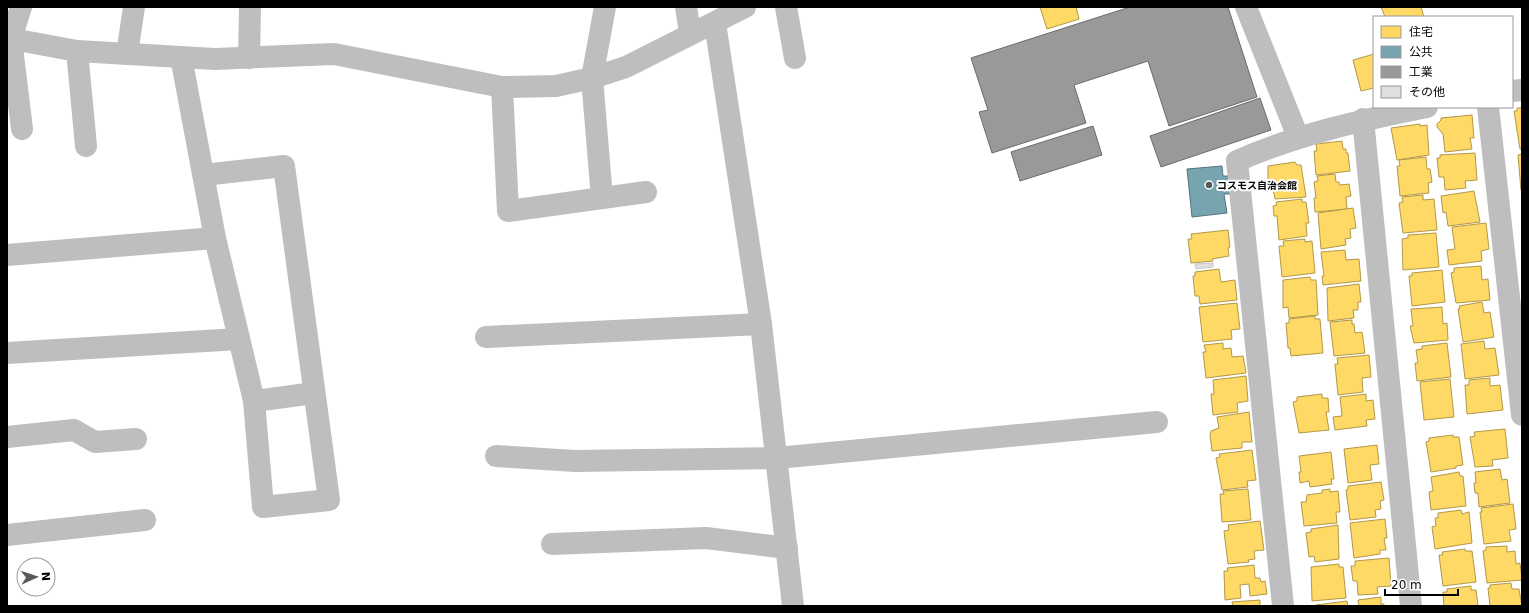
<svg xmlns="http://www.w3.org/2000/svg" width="1529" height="613" font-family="'DejaVu Sans','Noto Sans JP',sans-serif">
	<rect width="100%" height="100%" fill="#fff"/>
	<!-- homes -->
	<g fill="#ffd966" stroke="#b29847">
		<polygon points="1040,7 1076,7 1079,19 1047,29"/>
		<polygon points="1381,7 1421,7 1424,17 1385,17"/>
		<polygon points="1374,54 1374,88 1361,91 1353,60"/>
		<polygon points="1517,108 1522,108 1522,149 1520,149 1514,111 1517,111"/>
		<polygon points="1472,115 1474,138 1470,138 1472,149 1445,152 1443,134 1437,127 1437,124 1441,120 1441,118"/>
		<polygon points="1420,124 1420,126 1427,125 1429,155 1397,160 1391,128"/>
		<polygon points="1342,141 1343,149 1346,149 1346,153 1348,153 1350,171 1316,175 1314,151 1317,151 1316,144"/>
		<polygon points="1475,153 1477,180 1465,181 1466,188 1445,190 1444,177 1439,177 1437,158 1440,158 1440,155"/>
		<polygon points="1522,154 1522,189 1521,190 1518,155"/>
		<polygon points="1426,157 1427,169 1430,169 1432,182 1428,183 1429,193 1400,196 1397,166 1400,166 1399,160"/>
		<polygon points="1295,162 1297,165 1301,165 1306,197 1275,199 1274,193 1268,187 1268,166"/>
		<polygon points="1335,174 1336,182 1339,182 1340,185 1349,184 1351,196 1346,197 1347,209 1315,212 1314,198 1316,198 1314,182 1318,181 1317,176"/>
		<polygon points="1474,191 1480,222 1448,226 1446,212 1443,213 1441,196"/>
		<polygon points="1423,195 1423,200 1434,199 1437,230 1403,233 1399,203 1403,202 1402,197"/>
		<polygon points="1302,199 1302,202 1306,202 1309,223 1306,223 1307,236 1279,240 1277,216 1274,216 1273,206 1277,205 1276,202"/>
		<polygon points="1353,208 1356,228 1350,229 1351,238 1345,239 1346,245 1321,249 1318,213"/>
		<polygon points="1486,223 1489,249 1481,251 1482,261 1449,265 1447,250 1455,249 1452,227"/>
		<polygon points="1228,230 1230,247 1228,248 1229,256 1212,259 1213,261 1191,263 1188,239 1192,239 1191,234"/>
		<polygon points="1436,233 1439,267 1403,270 1402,239 1408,238 1408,235"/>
		<polygon points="1305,239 1305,242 1312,241 1315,273 1282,277 1279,246 1284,246 1283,241"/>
		<polygon points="1345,250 1346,260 1359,259 1361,281 1323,285 1322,276 1324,276 1321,252"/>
		<polygon points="1481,266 1482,280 1488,279 1490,300 1456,303 1451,273 1454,272 1454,268"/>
		<polygon points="1219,269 1221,282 1235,280 1237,300 1200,304 1199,296 1195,296 1193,276 1195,276 1195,272"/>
		<polygon points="1442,270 1445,302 1412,306 1409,276 1412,276 1412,273"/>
		<polygon points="1310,277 1311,280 1316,280 1318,315 1289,318 1288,307 1283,308 1283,280"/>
		<polygon points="1359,284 1361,302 1358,302 1358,310 1353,310 1354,318 1328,321 1327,288"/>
		<polygon points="1482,302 1484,313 1490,312 1494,337 1463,342 1458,309 1460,309 1459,306"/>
		<polygon points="1237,303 1240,329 1231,330 1232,339 1203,342 1199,307"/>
		<polygon points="1442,307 1443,324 1447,323 1448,340 1414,343 1410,326 1413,326 1411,309"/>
		<polygon points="1315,316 1315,319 1320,319 1323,353 1291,356 1290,348 1288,348 1286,323 1289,323 1289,319"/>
		<polygon points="1352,320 1352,324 1354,324 1355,333 1362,332 1365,353 1334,356 1330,322"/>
		<polygon points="1484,341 1485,349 1495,348 1499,375 1465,379 1461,344"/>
		<polygon points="1223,343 1223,349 1231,348 1232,357 1243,356 1246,373 1206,378 1203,352 1206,352 1204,345"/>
		<polygon points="1447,343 1451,377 1417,381 1415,363 1418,363 1416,350 1422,349 1422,346"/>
		<polygon points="1369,355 1371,377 1362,378 1363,392 1338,395 1335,364 1338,364 1337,358"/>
		<polygon points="1246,376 1248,401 1237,403 1238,412 1213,415 1211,394 1214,394 1213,380"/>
		<polygon points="1490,378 1490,386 1500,385 1503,410 1467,414 1465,385 1469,385 1469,380"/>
		<polygon points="1450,379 1454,417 1424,420 1420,382"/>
		<polygon points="1322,394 1322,398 1328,398 1329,412 1326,412 1329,430 1299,433 1293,402 1297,401 1297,397"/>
		<polygon points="1366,394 1366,401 1373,400 1375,419 1366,420 1367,426 1335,430 1333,417 1342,416 1340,397"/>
		<polygon points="1249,412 1252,442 1242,442 1242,448 1212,451 1210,435 1211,431 1219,428 1217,417"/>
		<polygon points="1505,429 1508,458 1492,460 1493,466 1475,467 1470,437 1475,436 1474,432"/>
		<polygon points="1453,435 1453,437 1459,437 1463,465 1456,466 1456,468 1431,472 1426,442 1429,441 1429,438"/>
		<polygon points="1377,445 1379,464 1370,465 1372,480 1348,483 1344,449"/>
		<polygon points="1252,450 1256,480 1247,481 1248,487 1222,490 1216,458 1220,457 1219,454"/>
		<polygon points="1331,452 1334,479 1331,479 1332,484 1310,487 1309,481 1300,483 1299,472 1301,472 1299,456"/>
		<polygon points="1500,469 1502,480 1507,479 1510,503 1479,507 1478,493 1475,493 1474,483 1476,483 1475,472"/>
		<polygon points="1459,472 1460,476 1463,476 1466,506 1431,510 1429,492 1433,491 1431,477"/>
		<polygon points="1381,482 1384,500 1380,501 1381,509 1375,510 1376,517 1350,520 1346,490 1348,489 1348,486"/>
		<polygon points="1248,489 1251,520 1222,522 1220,494 1224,494 1223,491"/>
		<polygon points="1330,489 1330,492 1338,491 1340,512 1336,512 1337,523 1304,526 1301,502 1306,502 1307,495 1322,493 1322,490"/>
		<polygon points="1513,504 1516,529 1509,530 1511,541 1484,544 1480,512 1482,512 1481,508"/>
		<polygon points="1461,510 1462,514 1469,512 1472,543 1435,549 1432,527 1436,526 1435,518 1438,518 1438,513"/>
		<polygon points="1385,519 1387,538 1384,538 1386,550 1380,550 1380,554 1354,558 1350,523"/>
		<polygon points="1260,521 1264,550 1254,551 1255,559 1248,560 1249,562 1228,564 1224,531 1229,530 1228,525"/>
		<polygon points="1338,525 1339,559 1315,562 1314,556 1309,557 1306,533 1311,532 1311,529"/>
		<polygon points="1507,546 1507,552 1515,551 1516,564 1520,563 1522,580 1487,583 1483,551 1486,550 1486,547"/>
		<polygon points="1465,549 1465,551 1472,551 1476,582 1443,586 1439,555 1443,555 1442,552"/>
		<polygon points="1389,558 1391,586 1377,587 1378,594 1358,595 1357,581 1353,581 1351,566 1355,566 1355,561"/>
		<polygon points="1339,564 1339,567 1343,567 1346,598 1312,601 1311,567"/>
		<polygon points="1254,565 1255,578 1260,578 1261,582 1265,581 1267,594 1250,596 1249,584 1240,585 1241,598 1225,600 1224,571 1228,571 1227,568"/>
		<polygon points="1511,583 1512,589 1519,589 1522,606 1490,606 1488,588 1490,588 1490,585"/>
		<polygon points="1471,586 1471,590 1476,590 1478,606 1444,606 1443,592 1447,592 1447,589"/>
		<polygon points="1381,597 1381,604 1384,604 1384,606 1359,606 1358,600"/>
		<polygon points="1260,600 1260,606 1233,606 1232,602"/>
		<polygon points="1347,601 1348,606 1316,606 1316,605"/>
	</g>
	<!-- public -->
	<polygon fill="#76a5af" stroke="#53747a" points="1222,166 1223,176 1228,176 1230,194 1224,194 1227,213 1192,217 1187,169"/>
	<!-- industry -->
	<g fill="#999" stroke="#6b6b6b">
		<polygon points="1130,7 1228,7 1257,97 1169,126 1148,61 1074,85 1086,123 992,153 979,112 988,110 971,58"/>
		<polygon points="1260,98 1271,130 1161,167 1150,136"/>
		<polygon points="1093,126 1102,155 1020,181 1011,152"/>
	</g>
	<!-- building -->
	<polygon fill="#dfdfdf" stroke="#c7c7c7" points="1213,263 1213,267 1196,269 1195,264"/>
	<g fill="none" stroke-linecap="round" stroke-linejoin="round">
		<!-- minor -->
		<g stroke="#bebebe" stroke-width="22">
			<polyline points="21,7 11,39 22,129"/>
			<polyline points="686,7 690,33"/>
			<polyline points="786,7 795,58"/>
			<polyline points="1246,7 1298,137"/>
			<polyline points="715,23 761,324 793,606"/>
			<polyline points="7,38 77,51 215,59 334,54 502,87 556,86 592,78 626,67 745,7"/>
			<polyline points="77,51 86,146"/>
			<polyline points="127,54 134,7"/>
			<polyline points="181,57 215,238 254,401 263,507 329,500 284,166 203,175"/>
			<polyline points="249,58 250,7"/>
			<polyline points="502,87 508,211 646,192"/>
			<polyline points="1512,91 1522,90"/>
			<polyline points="1488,107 1522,415"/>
			<polyline points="1363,119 1411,606"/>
			<polyline points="602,198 592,78 605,7"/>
			<polyline points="7,255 215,238"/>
			<polyline points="486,337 761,324"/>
			<polyline points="7,353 239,339"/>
			<polyline points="254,401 314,393"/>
			<polyline points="7,437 74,430 95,442 136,439"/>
			<polyline points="496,456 575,461 777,458 1157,422"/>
			<polyline points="7,535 145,520"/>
			<polyline points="552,544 706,538 787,548"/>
			<path d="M1283 606 1237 161C1298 134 1362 120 1427 107"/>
		</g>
	</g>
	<!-- markers -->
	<circle fill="#595959" stroke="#fff" stroke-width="1.5" cx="1209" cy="185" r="4"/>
	<g text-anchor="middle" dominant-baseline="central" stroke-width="4" stroke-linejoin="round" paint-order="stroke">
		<!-- poi labels -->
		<g font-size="10" font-weight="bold" fill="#000" stroke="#fff" text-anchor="start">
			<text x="1217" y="185">コスモス自治会館</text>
		</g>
	</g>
	<!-- border -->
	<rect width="1529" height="613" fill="none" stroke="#000000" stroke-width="16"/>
	<!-- legend -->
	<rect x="1373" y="16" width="140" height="92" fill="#ffffff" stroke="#999999"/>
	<rect x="1381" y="26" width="20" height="12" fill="#ffd966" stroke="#999999"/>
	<text x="1409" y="36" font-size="12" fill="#000000">住宅</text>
	<rect x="1381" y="46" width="20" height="12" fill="#76a5af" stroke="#999999"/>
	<text x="1409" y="56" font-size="12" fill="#000000">公共</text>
	<rect x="1381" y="66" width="20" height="12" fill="#999999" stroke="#999999"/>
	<text x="1409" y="76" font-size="12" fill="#000000">工業</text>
	<rect x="1381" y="86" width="20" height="12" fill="#dfdfdf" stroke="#999999"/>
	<text x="1409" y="96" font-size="12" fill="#000000">その他</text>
	<!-- north arrow -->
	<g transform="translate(36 577) rotate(87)"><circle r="19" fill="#ffffff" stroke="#999999"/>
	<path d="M0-3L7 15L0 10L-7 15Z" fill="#595959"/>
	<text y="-6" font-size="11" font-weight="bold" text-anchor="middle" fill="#000000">N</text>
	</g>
	<!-- scale -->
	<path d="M1385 589v6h73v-6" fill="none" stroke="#000000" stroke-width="2"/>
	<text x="1391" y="589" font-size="12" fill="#000000" stroke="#ffffff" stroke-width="3" paint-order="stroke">20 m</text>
</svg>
